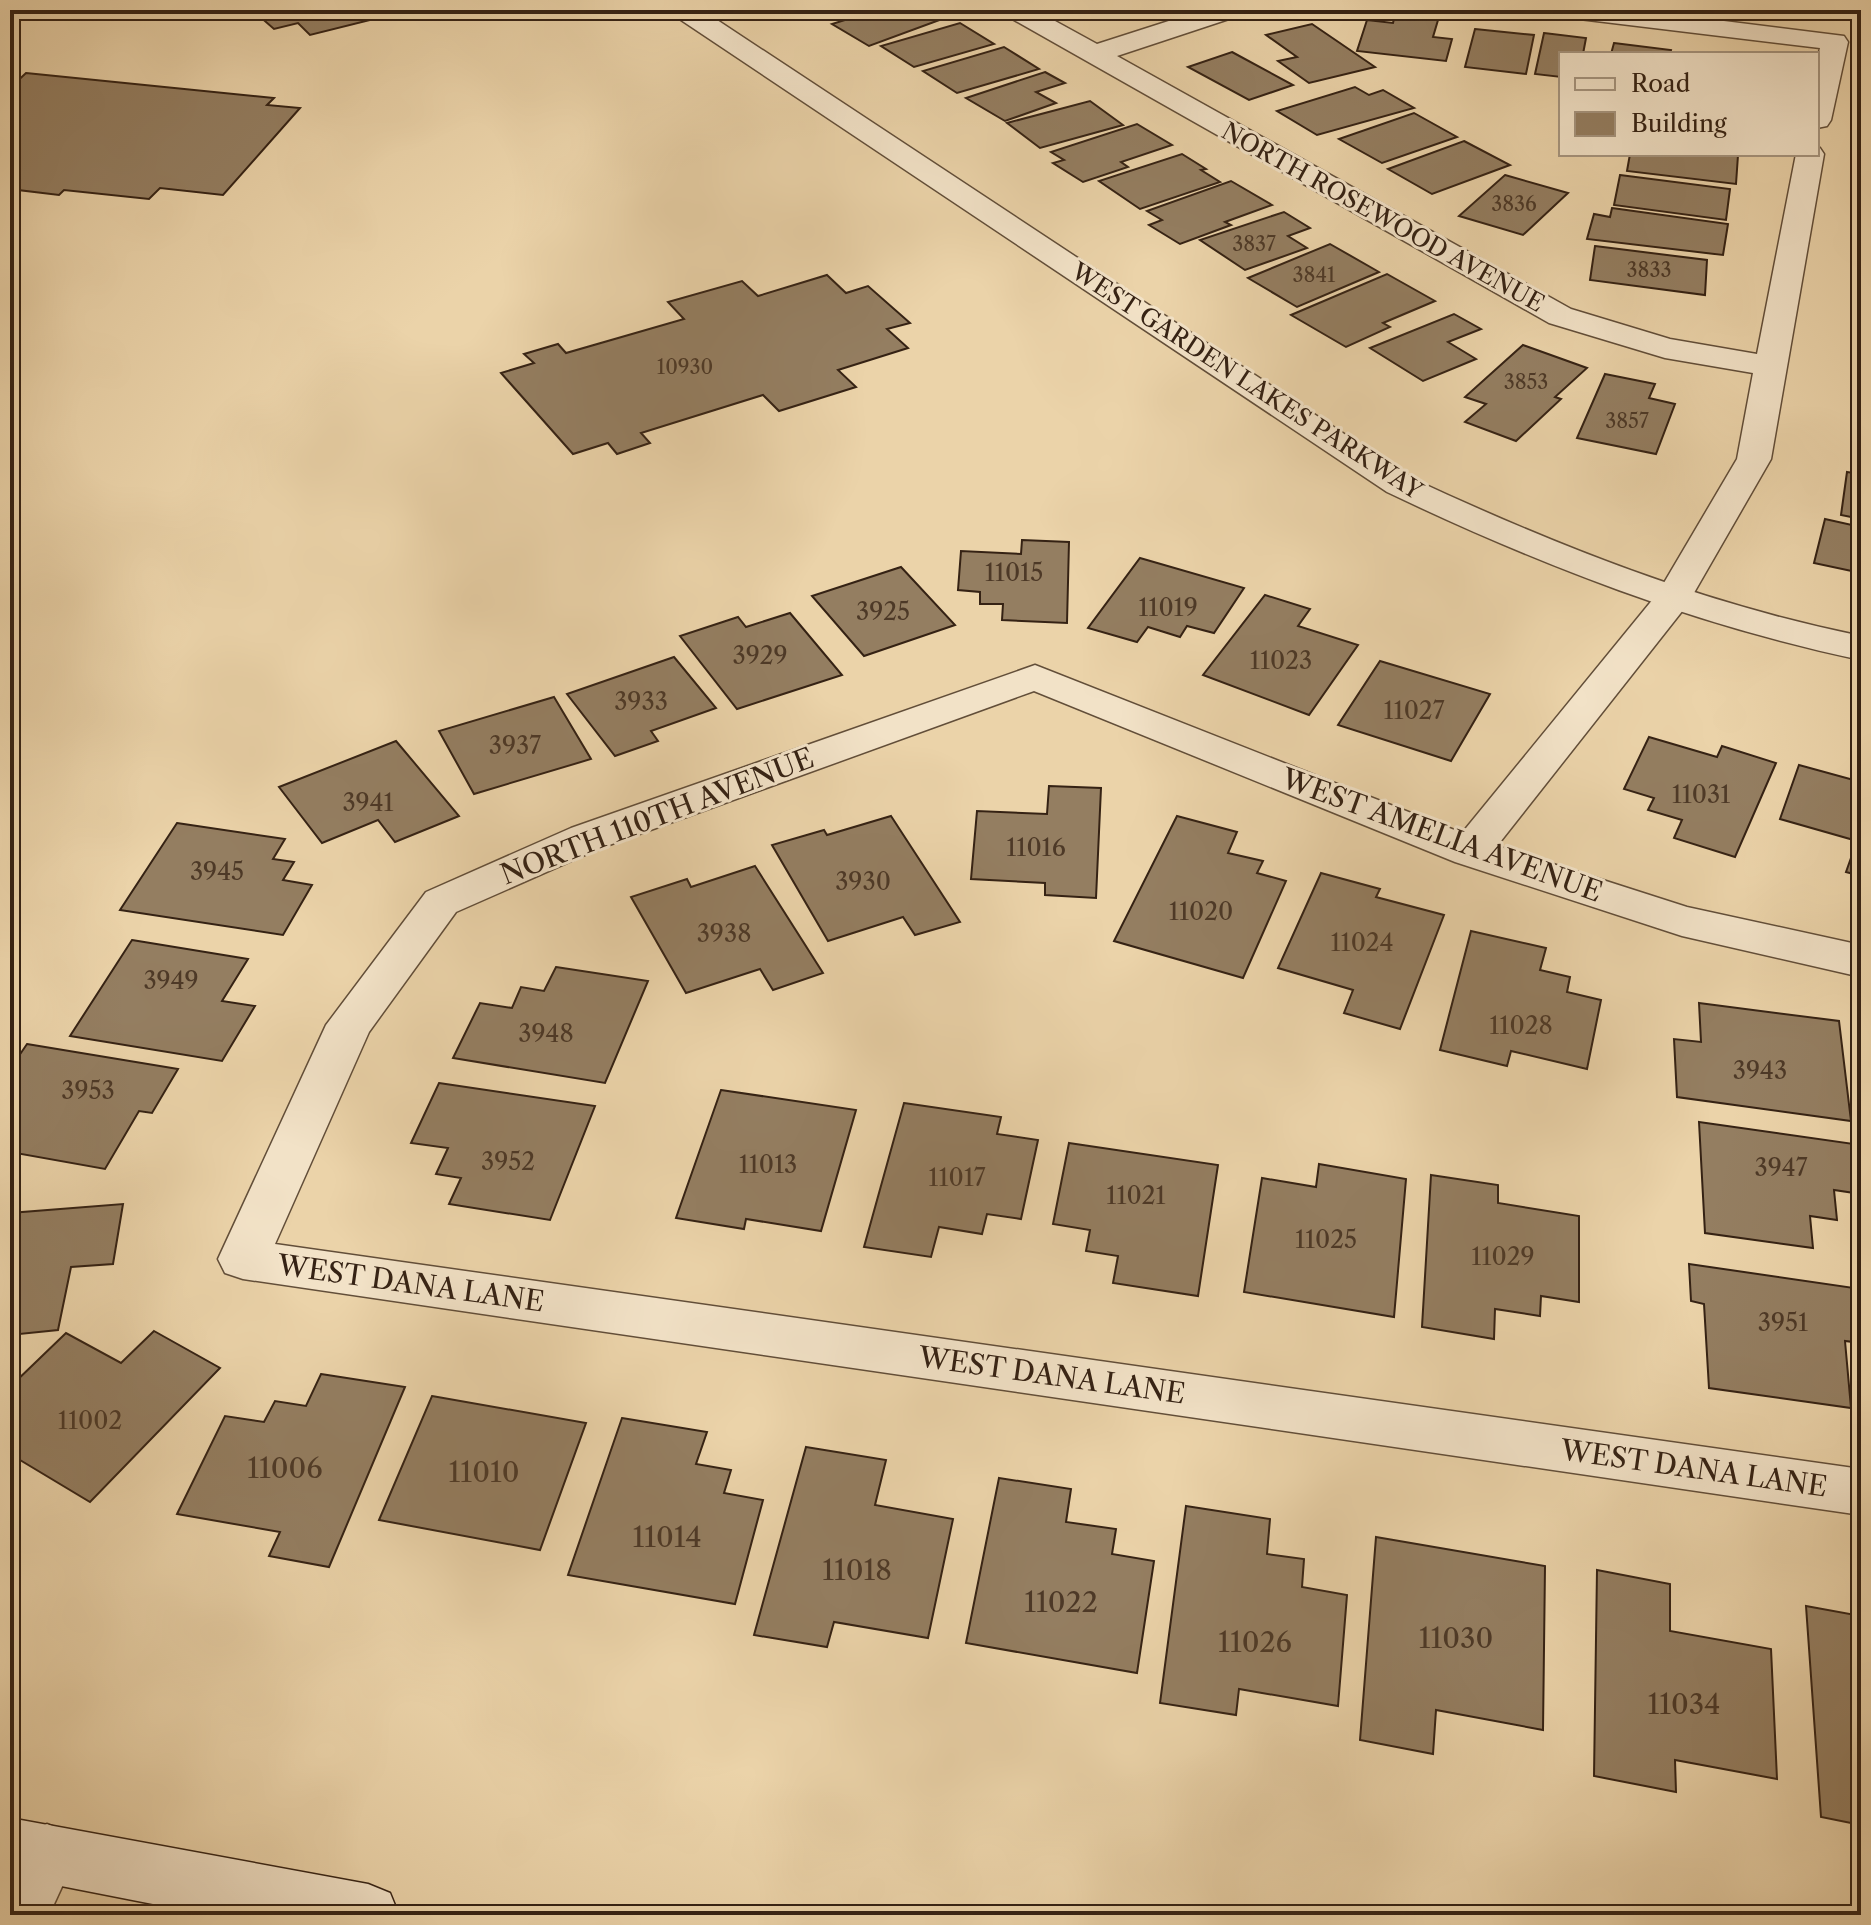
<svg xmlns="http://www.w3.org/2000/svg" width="1871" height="1925" font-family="'Libre Caslon Text',serif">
	<rect width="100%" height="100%" fill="#ebd3a9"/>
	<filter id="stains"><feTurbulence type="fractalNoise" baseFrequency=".0025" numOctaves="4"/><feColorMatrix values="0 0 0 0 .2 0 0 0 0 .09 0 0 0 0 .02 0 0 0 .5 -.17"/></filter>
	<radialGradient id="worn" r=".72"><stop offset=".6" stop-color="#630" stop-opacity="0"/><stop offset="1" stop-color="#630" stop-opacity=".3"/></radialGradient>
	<!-- building -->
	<g fill="#947e61" stroke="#352214" stroke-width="2">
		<polygon points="277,10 410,10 310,35 298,23 274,29 258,15"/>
		<polygon points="823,10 864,10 836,18"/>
		<polygon points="877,10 944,10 953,15 869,46 832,24"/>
		<polygon points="1395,15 1438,20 1433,37 1452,39 1446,61 1357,51 1367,20 1393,23"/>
		<polygon points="960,23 994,44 914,67 881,46"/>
		<polygon points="1312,24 1375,67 1309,83 1278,61 1297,57 1266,35"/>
		<polygon points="1475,29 1534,35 1526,74 1465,67"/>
		<polygon points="1544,33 1586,38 1583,54 1561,54 1561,77 1535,74"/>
		<polygon points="1614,43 1671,50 1670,54 1611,54"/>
		<polygon points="1004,47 1039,69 957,93 923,71"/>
		<polygon points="1232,52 1293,85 1249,100 1188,67"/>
		<polygon points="1045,72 1065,83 1036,92 1056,103 1005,121 966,98"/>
		<polygon points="26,73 274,98 267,105 300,108 223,195 160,188 149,199 64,190 59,195 10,189 10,88"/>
		<polygon points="1355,87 1369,95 1383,90 1414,108 1317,135 1277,111"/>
		<polygon points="1090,101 1123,125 1040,148 1007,123"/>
		<polygon points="1414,113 1457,137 1382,163 1339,139"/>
		<polygon points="1137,124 1172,145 1121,162 1128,167 1083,182 1053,163 1064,160 1051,152"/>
		<polygon points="1464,141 1510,165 1432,194 1388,169"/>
		<polygon points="1182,154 1206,169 1201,170 1220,182 1140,209 1099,181"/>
		<polygon points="1630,154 1738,155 1736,184 1627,171"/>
		<polygon points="1505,175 1568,193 1523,235 1459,216"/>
		<polygon points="1620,175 1730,189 1726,220 1614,205"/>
		<polygon points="1231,181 1272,205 1225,222 1231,225 1180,244 1149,225 1162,220 1147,211"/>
		<polygon points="1612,208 1728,224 1723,255 1587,239 1594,214 1610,217"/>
		<polygon points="1284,212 1310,228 1288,236 1307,248 1245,270 1200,240"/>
		<polygon points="1330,244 1379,272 1297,307 1248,278"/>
		<polygon points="1595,246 1707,260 1705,295 1590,280"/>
		<polygon points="1387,274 1435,301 1383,323 1390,327 1346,347 1291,315"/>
		<polygon points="827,275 846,293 868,286 910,323 887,329 908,348 838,370 856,387 779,411 763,395 641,433 650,443 617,454 608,443 573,454 501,373 534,363 524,354 558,344 566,353 684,319 668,302 742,281 758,296"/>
		<polygon points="1454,314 1481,329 1448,342 1476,359 1423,381 1370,348"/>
		<polygon points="1523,345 1587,368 1555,397 1561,399 1516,441 1465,422 1486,404 1465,397"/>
		<polygon points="1605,374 1655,384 1649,398 1675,404 1656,454 1577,438"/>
		<polygon points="1854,381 1861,382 1861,417 1854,416"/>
		<polygon points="1859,426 1861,427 1861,469 1854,467"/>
		<polygon points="1847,472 1861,474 1861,519 1841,515"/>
		<polygon points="1825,519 1861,527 1861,573 1814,563"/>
		<polygon points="1022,540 1069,542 1067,623 1002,620 1003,604 980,604 980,592 958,590 961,551 1021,554"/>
		<polygon points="1140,558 1244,588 1214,633 1187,626 1180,637 1148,627 1137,642 1088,628"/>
		<polygon points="901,567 955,625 864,656 812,596"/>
		<polygon points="1265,595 1310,609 1298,626 1358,645 1309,715 1203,675"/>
		<polygon points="790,613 842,675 737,709 680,636 738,617 746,627"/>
		<polygon points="674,657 716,708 651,731 658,741 615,756 567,694"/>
		<polygon points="1380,661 1490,694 1451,761 1338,725"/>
		<polygon points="554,697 591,759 474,794 439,731"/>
		<polygon points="1649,737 1717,757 1722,746 1776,763 1735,857 1674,838 1682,820 1648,810 1654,798 1624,789"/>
		<polygon points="396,741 459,816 395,842 378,820 322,843 279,787"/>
		<polygon points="1799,765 1861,782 1861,876 1846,872 1857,841 1780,819"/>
		<polygon points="1049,786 1101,788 1096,898 1045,895 1045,883 971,879 977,811 1047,814"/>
		<polygon points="891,816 960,922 915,935 903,917 828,941 772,845 824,830 827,835"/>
		<polygon points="1177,816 1237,832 1228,853 1263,861 1257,873 1286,881 1243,978 1114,941"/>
		<polygon points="177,823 285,839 273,859 294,862 283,880 312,885 283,935 120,910"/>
		<polygon points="755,866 823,973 773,990 760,969 686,993 631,897 687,879 691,887"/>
		<polygon points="1321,873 1380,889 1376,897 1444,915 1400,1029 1344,1013 1353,990 1278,968"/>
		<polygon points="1471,931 1546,948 1540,970 1570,977 1567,992 1601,1000 1587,1069 1511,1051 1507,1066 1440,1050"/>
		<polygon points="132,940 248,959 222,1001 255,1006 222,1061 70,1036"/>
		<polygon points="556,967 648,981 605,1083 453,1058 480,1003 512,1008 521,987 544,991"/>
		<polygon points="1699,1003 1839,1021 1851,1121 1677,1097 1674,1039 1701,1042"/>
		<polygon points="27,1044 178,1069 152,1113 139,1111 105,1169 10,1152 10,1069"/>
		<polygon points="439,1083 595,1106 550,1220 449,1204 461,1178 436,1174 448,1148 411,1143"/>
		<polygon points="721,1090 856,1110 821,1231 746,1219 744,1229 676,1218"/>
		<polygon points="904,1103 1001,1117 997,1134 1038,1140 1021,1219 987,1214 982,1234 939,1227 931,1257 864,1247"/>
		<polygon points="1699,1122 1861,1145 1861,1194 1834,1190 1837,1220 1810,1216 1813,1248 1705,1233"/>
		<polygon points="1069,1143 1218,1165 1198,1296 1113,1283 1118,1256 1086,1251 1090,1230 1053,1224"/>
		<polygon points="1319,1164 1406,1179 1394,1317 1244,1292 1262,1178 1316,1187"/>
		<polygon points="1431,1175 1498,1185 1498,1203 1579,1216 1579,1302 1541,1296 1540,1316 1495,1309 1494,1339 1422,1327"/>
		<polygon points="123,1204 113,1264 71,1267 58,1330 10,1335 10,1213"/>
		<polygon points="1689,1264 1861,1289 1861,1343 1845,1341 1851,1408 1709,1388 1704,1304 1691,1301"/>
		<polygon points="154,1331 220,1368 90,1502 10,1454 10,1387 66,1333 121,1363"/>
		<polygon points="321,1374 405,1387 329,1567 269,1556 280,1532 177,1514 225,1416 264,1422 275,1401 306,1406"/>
		<polygon points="432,1396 586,1423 540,1550 379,1520"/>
		<polygon points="622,1418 707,1432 696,1464 731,1470 724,1493 763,1500 735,1604 568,1575"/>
		<polygon points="806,1447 886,1460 875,1505 953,1519 928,1638 834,1622 827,1647 754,1635"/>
		<polygon points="999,1478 1071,1489 1066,1522 1116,1529 1112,1554 1154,1561 1137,1673 966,1643"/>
		<polygon points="1186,1506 1270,1519 1267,1554 1304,1559 1302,1587 1347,1595 1338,1706 1239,1689 1236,1715 1160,1703"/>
		<polygon points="1376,1537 1545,1566 1543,1730 1436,1710 1433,1754 1360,1740"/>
		<polygon points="1597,1570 1670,1584 1670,1631 1771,1649 1777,1779 1675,1760 1676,1792 1594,1776"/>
		<polygon points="1806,1606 1861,1616 1861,1825 1821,1817"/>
	</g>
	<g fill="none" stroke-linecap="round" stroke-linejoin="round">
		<defs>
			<g id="minor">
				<polygon points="1003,10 1035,10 1097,44 1203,10 1242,10 1238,16 1117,56 1571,309 1670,339 1757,354 1796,154 1817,154 1817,147 1820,148 1824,154 1771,459 1687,605 1497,846 1687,907 1861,945 1861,977 1682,936 1455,862 1034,691 601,848 456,912 369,1032 275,1244 1861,1469 1861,1515 243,1279 225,1273 218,1259 326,1025 426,892 571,828 1035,665 1462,833 1658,593 1737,459 1753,373 1665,358 1549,323 1007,16"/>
				<polygon points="1558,10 1636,10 1844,36 1848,42 1831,120 1827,126 1817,128 1817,61 1820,48 1571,18 1562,16"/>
				<polygon points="47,1824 68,1833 77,1854 49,1915 10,1915 10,1863 26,1833"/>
			</g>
			<path id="tertiary" d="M671 10H702L1411 478C1557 546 1703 604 1861 636V660C1695 625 1540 565 1387 492L675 16Z"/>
			<polygon id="secondary" points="10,1818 368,1884 390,1893 399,1915 209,1915 10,1876"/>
		</defs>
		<!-- minor casing -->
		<use href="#minor" stroke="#624e39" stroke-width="3"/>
		<!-- tertiary casing -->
		<use href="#tertiary" stroke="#624e39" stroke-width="3"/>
		<!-- secondary casing -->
		<use href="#secondary" stroke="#352214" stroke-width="3"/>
		<!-- minor -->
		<use href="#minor" fill="#f2e2c7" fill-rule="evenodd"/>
		<!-- tertiary -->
		<use href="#tertiary" fill="#f2e2c7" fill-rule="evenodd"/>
		<!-- secondary -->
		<use href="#secondary" fill="#f2e2c7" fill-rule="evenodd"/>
	</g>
	<g text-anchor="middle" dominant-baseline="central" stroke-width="6" stroke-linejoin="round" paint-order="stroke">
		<!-- far-number labels -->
		<g font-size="20" fill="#4d3927">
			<text x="1514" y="204">3836</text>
			<text x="1254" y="244">3837</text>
			<text x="1649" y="270">3833</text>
			<text x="1314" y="275">3841</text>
			<text x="685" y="367">10930</text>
			<text x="1526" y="382">3853</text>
			<text x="1627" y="421">3857</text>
		</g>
		<!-- far-street labels -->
		<g font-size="24" fill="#352214" stroke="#f2e2c7">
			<text transform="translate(1383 217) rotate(29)">NORTH ROSEWOOD AVENUE</text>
			<text transform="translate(1247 381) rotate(33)">WEST GARDEN LAKES PARKWAY</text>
		</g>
		<!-- number labels -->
		<g font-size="24" fill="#4d3927">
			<text x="1014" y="572">11015</text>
			<text x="1168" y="607">11019</text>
			<text x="883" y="611">3925</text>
			<text x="760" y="655">3929</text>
			<text x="1281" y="660">11023</text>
			<text x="641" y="701">3933</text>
			<text x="1414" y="710">11027</text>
			<text x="515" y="745">3937</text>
			<text x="1701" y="794">11031</text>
			<text x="368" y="802">3941</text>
			<text x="1036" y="847">11016</text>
			<text x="217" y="871">3945</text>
			<text x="863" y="881">3930</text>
			<text x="1201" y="911">11020</text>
			<text x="724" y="933">3938</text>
			<text x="1362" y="942">11024</text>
			<text x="171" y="980">3949</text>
			<text x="1521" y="1025">11028</text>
			<text x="546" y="1033">3948</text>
			<text x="1760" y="1070">3943</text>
			<text x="88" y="1090">3953</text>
			<text x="508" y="1161">3952</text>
			<text x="768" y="1164">11013</text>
			<text x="1781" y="1167">3947</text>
			<text x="957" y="1177">11017</text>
			<text x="1136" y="1195">11021</text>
			<text x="1326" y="1239">11025</text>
			<text x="1503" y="1256">11029</text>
			<text x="1783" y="1322">3951</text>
			<text x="90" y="1420">11002</text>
		</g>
		<!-- street labels -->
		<g font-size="28" fill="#352214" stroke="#f2e2c7">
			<text transform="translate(657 816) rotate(-21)">NORTH 110TH AVENUE</text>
			<text transform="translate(1442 835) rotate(20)">WEST AMELIA AVENUE</text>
			<text transform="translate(411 1283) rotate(8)">WEST DANA LANE</text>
			<text transform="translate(1052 1375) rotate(8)">WEST DANA LANE</text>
			<text transform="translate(1694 1468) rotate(8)">WEST DANA LANE</text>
		</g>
		<!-- near-number labels -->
		<g font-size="28" fill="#4d3927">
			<text x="285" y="1468">11006</text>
			<text x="484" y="1472">11010</text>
			<text x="667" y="1537">11014</text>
			<text x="857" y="1570">11018</text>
			<text x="1061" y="1602">11022</text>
			<text x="1456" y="1638">11030</text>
			<text x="1255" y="1642">11026</text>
			<text x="1684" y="1704">11034</text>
		</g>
	</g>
	<!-- margin -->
	<rect width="1871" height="1925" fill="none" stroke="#ebd3a9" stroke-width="40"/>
	<rect x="12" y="12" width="1847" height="1901" fill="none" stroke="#352214" stroke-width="4"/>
	<rect x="20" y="20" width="1831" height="1885" fill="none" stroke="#352214" stroke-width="2"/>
	<!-- legend -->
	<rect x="1559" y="52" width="260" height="104" fill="#f2e2c7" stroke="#a6957f" stroke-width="2"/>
	<rect x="1575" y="78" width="40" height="12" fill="#f2e2c7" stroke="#a6957f" stroke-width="2"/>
	<text x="1631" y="92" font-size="24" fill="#352214">Road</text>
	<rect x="1575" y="112" width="40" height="24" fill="#947e61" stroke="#a6957f" stroke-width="2"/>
	<text x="1631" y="132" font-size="24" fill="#352214">Building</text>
	<rect width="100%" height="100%" filter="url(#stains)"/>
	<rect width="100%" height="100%" fill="url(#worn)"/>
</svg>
